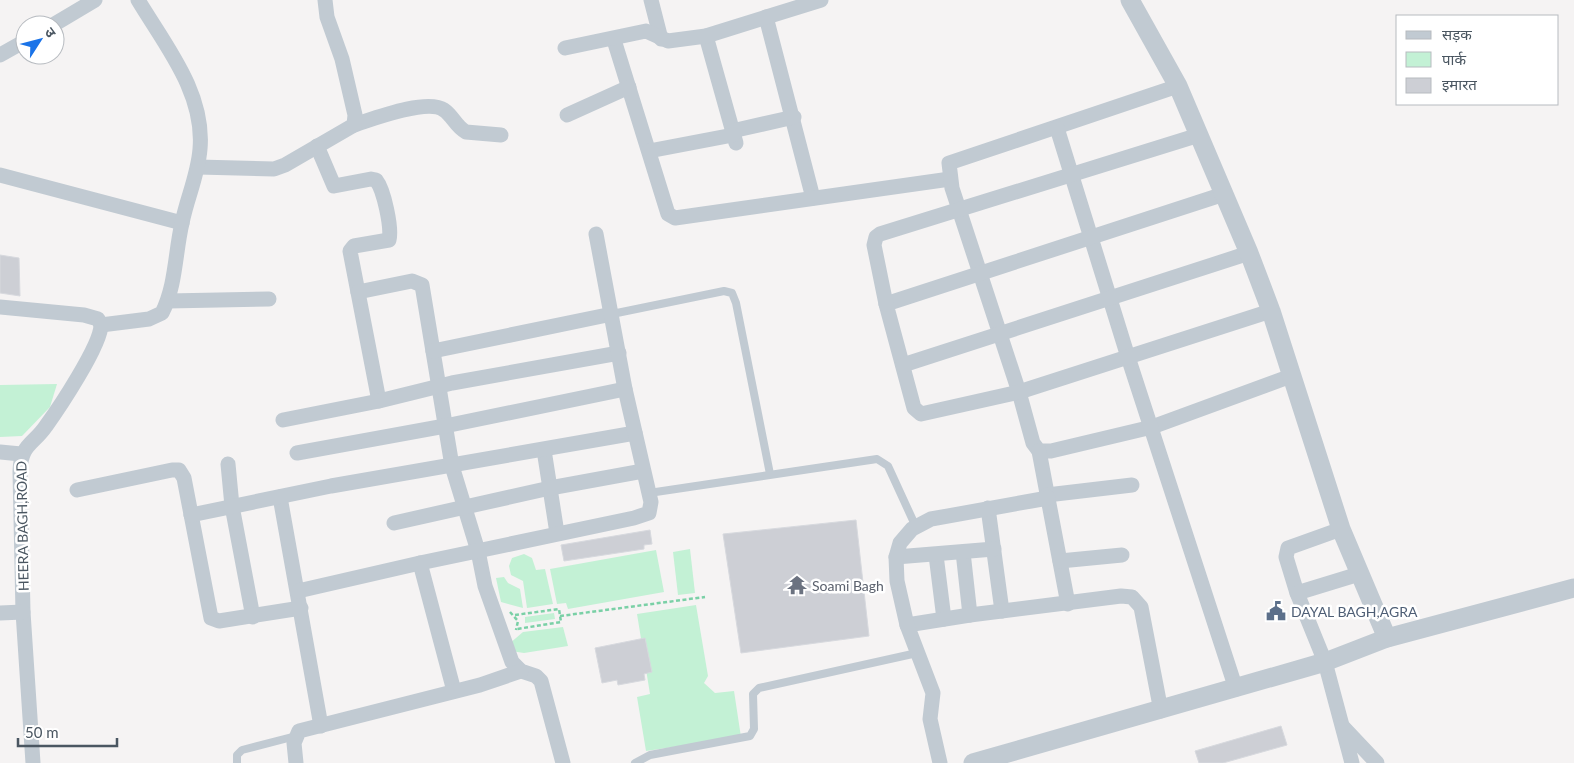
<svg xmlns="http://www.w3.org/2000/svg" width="1574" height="763" font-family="Lato,'Noto Sans Devanagari',sans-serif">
	<rect width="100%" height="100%" fill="#f5f3f3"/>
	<!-- green -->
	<g fill="#c3f1d5">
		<polygon points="57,384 50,407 22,436 0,437 0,385"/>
		<polygon points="690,549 695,593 678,595 673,552"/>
		<polygon points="656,550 664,592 568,609 566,603 557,604 550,569"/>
		<polygon points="524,554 532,558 536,570 545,569 553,604 527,608 523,581 511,575 509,566 512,558"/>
		<polygon points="504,577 508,583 520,589 523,608 501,602 496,578"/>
		<polygon points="696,605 708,676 704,683 715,693 734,691 741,737 646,751 637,697 650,694 637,614"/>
		<polygon points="554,613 555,619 525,623 525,617"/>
		<polygon points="563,627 568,646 524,653 511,651 509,644 523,632"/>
	</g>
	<!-- building -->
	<g fill="#cdcfd5" stroke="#d7d9de">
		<polygon points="0,255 19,258 20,296 0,293"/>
		<polygon points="856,520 869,636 741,653 723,534"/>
		<polygon points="650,530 652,544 644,545 644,549 564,561 561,545"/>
		<polygon points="645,638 652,672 644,674 645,680 618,685 617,680 602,683 595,648"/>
		<polygon points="1281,726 1287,745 1223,763 1199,763 1195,751"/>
	</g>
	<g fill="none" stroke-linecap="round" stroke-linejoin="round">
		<!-- path -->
		<g stroke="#7ad0a6" stroke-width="2.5" stroke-dasharray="4 2.5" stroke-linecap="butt">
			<polyline points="510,612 518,621 516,630"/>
			<polyline points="515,615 559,609 561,622 517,629"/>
			<polyline points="560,616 705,597"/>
		</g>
		<!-- service -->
		<g stroke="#c1cad2" stroke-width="8">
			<polyline points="612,314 724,291 732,293 736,303 770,474"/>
			<polyline points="649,493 877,459 888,466 916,527"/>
			<polyline points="237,763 237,755 242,750 296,736"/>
			<polyline points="635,763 650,755 750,736 754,729 753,694 759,688 917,653"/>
		</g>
		<!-- minor -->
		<g stroke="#c1cad2" stroke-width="15">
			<polyline points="651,0 661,39"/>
			<polyline points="766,17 813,198"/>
			<polyline points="53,25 95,0"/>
			<polyline points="706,36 736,143"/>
			<polyline points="614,40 668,214 675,218 950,179"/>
			<polyline points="565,48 646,31 668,41 706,36 821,0"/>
			<polyline points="0,55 25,41"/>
			<polyline points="1178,86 949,163 952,188 1019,392 1033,443 1039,451 1051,451 1152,427 1291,376"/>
			<polyline points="567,115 629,87"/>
			<path d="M354 125C373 119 427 98 444 110 453 116 456 127 466 132L501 135"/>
			<polyline points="1057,128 1128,357 1236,689"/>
			<polyline points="732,131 794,117"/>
			<path d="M317 146 334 186 371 179 376 180C384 190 392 228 389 240L354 246 350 251 379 401"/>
			<polyline points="649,151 733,135"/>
			<polyline points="198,167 274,169 285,165 354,125 355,115 342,59 327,17 325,0"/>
			<polyline points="0,175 182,223"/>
			<polyline points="1224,194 886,304 914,408 921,414 1019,392 1271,311"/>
			<polyline points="358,292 412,281 422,285 452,466 478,551 485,586 512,662 521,671 536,676 541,681 563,763"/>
			<polyline points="168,301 269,299"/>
			<polyline points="886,304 874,245 876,237 880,234 1199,135"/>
			<path d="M0 307 84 315 98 319 101 325C101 345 59 408 46 426 33 445 21 444 20 471L23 612 33 763"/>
			<path d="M101 325 149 319 162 313C176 285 175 253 182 223 187 198 198 175 200 149 205 93 165 45 138 0"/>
			<polyline points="433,351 612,314"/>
			<polyline points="903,365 1249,253"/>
			<polyline points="283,420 379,401 452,383 619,353"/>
			<polyline points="544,450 557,533"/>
			<polyline points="1039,451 1068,604"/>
			<polyline points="0,452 21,454"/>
			<polyline points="297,453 445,426 625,389"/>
			<polyline points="228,464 232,506 253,617"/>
			<polyline points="77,490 172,470 179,470 184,478 211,618 219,621 301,608"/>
			<polyline points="1047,495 1132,485"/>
			<polyline points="280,497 321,726"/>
			<polyline points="988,508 1002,611"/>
			<polyline points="191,515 331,486 635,433"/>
			<polyline points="394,523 550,488 643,471"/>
			<polyline points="1341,529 1288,548 1286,557 1297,593 1325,662 1352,763"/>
			<polyline points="963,552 970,615"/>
			<polyline points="936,555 944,619"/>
			<polyline points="896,557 994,549"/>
			<polyline points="1060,561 1122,555"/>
			<polyline points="420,563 454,691"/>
			<polyline points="298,591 420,563 634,518 649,513 651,502 625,389 596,234"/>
			<polyline points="1297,593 1359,574"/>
			<polyline points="0,613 23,612"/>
			<polyline points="907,625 970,615 1121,596 1132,597 1141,607 1161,711"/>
			<polyline points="1343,727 1377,763"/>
			<polyline points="296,763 294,743 299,731 480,685 521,671"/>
			<polyline points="940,763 930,719 933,693 907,625 897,581 896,557 900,543 912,529 931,519 1048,498"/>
		</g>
		<!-- tertiary -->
		<g stroke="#c1cad2" stroke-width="19">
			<polyline points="1130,0 1178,86 1249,253 1271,311 1341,529 1387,638"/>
			<polyline points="973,763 1325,662 1387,638 1574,588"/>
		</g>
	</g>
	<!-- icons -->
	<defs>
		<symbol id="temple-bare" viewBox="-9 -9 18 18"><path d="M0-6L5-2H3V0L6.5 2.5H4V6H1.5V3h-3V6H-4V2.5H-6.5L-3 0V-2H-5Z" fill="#6b7280" stroke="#fff" stroke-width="2.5" paint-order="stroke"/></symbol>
		<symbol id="civic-bare" viewBox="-9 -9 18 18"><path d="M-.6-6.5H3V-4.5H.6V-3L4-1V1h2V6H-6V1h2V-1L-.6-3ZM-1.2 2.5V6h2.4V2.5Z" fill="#5c6f8a" stroke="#fff" stroke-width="2.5" paint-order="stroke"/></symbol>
	</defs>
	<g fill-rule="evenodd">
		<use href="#temple-bare" x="783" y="571" width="28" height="28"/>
		<use href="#civic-bare" x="1262" y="597" width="28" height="28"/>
	</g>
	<g text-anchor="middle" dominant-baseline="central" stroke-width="5" stroke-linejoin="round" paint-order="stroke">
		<!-- street labels -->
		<g font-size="14" fill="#4a5661" stroke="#fff">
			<text transform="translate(22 526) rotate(-91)">HEERA BAGH,ROAD</text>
		</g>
		<!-- worship labels -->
		<g font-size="14" fill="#5b616d" stroke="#fff" text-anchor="start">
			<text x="812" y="585">Soami Bagh</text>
		</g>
		<!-- service labels -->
		<g font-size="14" fill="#4e5e75" stroke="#fff" text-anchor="start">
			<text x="1291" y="611">DAYAL BAGH,AGRA</text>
		</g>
	</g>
	<!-- legend -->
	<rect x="1396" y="15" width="162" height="90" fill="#ffffff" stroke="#b7bbc0"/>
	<rect x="1406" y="31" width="25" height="8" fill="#c1cad2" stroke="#b7bbc0"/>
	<text x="1442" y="40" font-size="15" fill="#4a5661">सड़क</text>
	<rect x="1406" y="52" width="25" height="15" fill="#c3f1d5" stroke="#b7bbc0"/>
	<text x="1442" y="65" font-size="15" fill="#4a5661">पार्क</text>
	<rect x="1406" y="78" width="25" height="15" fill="#cdcfd5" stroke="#b7bbc0"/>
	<text x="1442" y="90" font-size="15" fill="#4a5661">इमारत</text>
	<!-- north arrow -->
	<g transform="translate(40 40) rotate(54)"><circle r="24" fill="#ffffff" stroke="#b7bbc0"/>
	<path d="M0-4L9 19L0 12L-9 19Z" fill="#1a73e8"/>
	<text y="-8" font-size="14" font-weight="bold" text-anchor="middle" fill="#4a5661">उ</text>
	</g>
	<!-- scale -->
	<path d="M18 738v8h99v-8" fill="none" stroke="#4a5661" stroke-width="2.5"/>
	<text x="25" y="738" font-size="15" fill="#4a5661" stroke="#ffffff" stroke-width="4" paint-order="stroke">50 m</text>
</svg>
